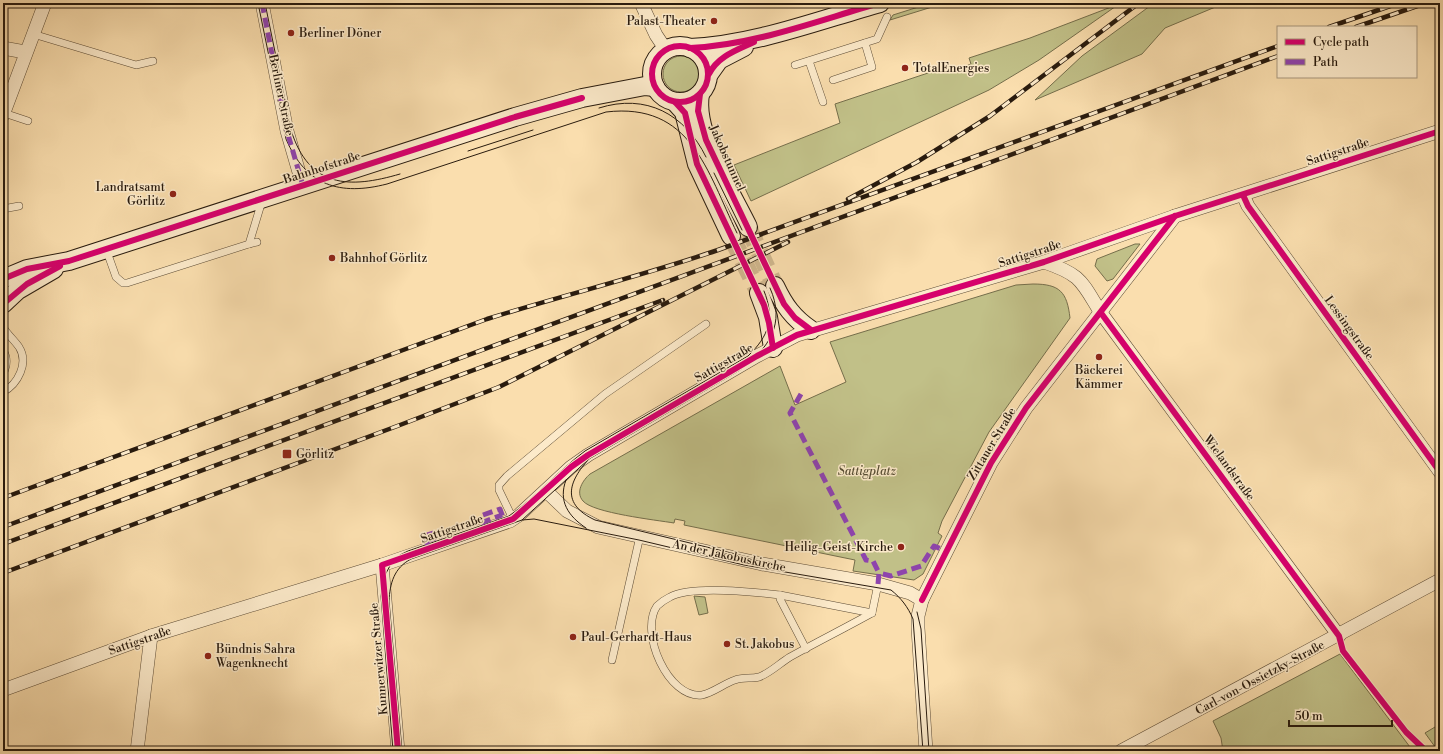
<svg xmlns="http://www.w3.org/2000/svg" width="1443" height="754" font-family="'Libre Bodoni',serif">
	<rect width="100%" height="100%" fill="#fadeae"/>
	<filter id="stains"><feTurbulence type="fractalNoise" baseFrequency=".005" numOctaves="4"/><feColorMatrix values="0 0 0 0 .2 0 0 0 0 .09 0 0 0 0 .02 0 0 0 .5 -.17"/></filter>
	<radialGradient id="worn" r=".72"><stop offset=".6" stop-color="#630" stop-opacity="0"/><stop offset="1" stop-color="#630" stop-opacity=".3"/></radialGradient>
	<!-- green -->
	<g fill="#c1c088" stroke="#756e4b">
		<polygon points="931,3 945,3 890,20 893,15"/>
		<polygon points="1154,3 1225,3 1165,28 1142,54 1035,100 1082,56"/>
		<polygon points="1119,4 1039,60 989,90 751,201 734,165 840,123 835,104 949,66 951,72 971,64 969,58 1030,38"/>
		<circle cx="681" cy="74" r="18"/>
		<polygon points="1135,244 1140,244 1113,279 1107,281 1095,266 1097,259"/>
		<path d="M1033 284C1060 284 1067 292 1070 318L989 432 942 521 938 533 942 536 923 574 914 580 853 571 855 560 684 525 685 521 675 519 674 523C656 520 593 513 583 501 575 492 583 480 590 474L780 366 795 405 846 382 830 342 1016 285Z"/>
		<polygon points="694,596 705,597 708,613 699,615"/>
		<polygon points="1340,654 1413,751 1223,751 1221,738 1213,721"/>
		<polygon points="1440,724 1440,751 1438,751 1425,733"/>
	</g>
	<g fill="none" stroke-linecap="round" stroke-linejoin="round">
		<!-- secondary-tunnel -->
		<g stroke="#d0b78e" stroke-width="18" stroke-dasharray="18 9" stroke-linecap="butt">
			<polyline points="748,227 775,286"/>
			<polyline points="731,236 759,293"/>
		</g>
		<defs>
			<g id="lane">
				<polyline points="33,34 136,65 153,61"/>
				<polyline points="809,61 823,102"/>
				<polyline points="795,65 877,39 887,17"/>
				<polyline points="833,80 872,67 865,43"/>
				<polyline points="4,113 28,121"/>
				<polyline points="3,209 19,206"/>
				<polyline points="249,244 257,242"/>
				<polyline points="106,249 116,277 123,283 127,283 249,244 262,201"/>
				<path d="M3 327C7 334 14 340 19 347 29 363 18 384 3 392"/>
				<path d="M3 350C8 358 7 366 3 374"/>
				<polyline points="513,519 499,490 499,485 507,476 605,394 706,324"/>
				<polyline points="780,595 872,613"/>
				<path d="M806 649 780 599V595C754 592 692 585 670 597 666 599 660 603 657 606 639 632 668 699 702 695 713 693 725 683 735 680 743 677 751 679 759 677 770 673 780 663 790 657 817 642 845 628 872 613L878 584"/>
				<polyline points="612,660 640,536"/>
			</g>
			<g id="street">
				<polyline points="262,3 287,131 303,186"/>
				<polyline points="641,3 656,35 666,50"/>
				<polyline points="3,48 25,52"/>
				<polyline points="3,115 45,3"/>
				<polyline points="1243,195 1248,206 1440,472"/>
				<path d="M1044 262C1082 275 1081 281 1101 313L1339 636"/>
				<polyline points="546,491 567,511 598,527 762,564 878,584 910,593 922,600"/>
				<polyline points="382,565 398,751"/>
				<polyline points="3,690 151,636 382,565 510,521 519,515 571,467 588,455 757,356 797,335 1044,262 1175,216 1440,131"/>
				<polyline points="137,751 151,636"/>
				<polyline points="926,751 918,628 918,616 922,600 991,463 1026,408 1175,216"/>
				<polyline points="1121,751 1440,580"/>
			</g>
			<g id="secondary">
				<circle cx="680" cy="74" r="28"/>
				<path d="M690 48C755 45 819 20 880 3"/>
				<polyline points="709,74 719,60 744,47"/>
				<path d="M700 94C693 132 731 192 748 227"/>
				<polyline points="675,102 684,112 697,164 731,236"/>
				<polyline points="3,279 27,269 69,261 515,117 582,98 645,86 655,87"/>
				<path d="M775 286C784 305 793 318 811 330"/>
				<polyline points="759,293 768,317 773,348"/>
				<polyline points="3,304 18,290 54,269"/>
			</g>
		</defs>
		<!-- lane casing -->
		<use href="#lane" stroke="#5d4c36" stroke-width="8"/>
		<!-- street casing -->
		<use href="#street" stroke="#5d4c36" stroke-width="14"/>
		<!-- secondary casing -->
		<use href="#secondary" stroke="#291b0e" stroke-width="20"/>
		<!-- lane -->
		<use href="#lane" stroke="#fceaca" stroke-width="7"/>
		<!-- street -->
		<use href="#street" stroke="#fceaca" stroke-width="13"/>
		<!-- secondary -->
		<use href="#secondary" stroke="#fceaca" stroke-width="18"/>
		<!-- tram -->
		<g stroke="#291b0e" stroke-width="1">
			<path d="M258 3 286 139C306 186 340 196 387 184L606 112C691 102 707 171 737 233"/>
			<path d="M265 3 291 130C309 188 349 189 400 174"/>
			<path d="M599 108C646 93 685 114 706 157"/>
			<polyline points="468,151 533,130"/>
			<polyline points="714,173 742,230"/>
			<path d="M589 459C568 482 561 504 595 520L785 566"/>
			<path d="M566 480C558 501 568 516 586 528"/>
			<path d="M522 520 589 459 740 370C769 348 786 324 770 288"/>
			<polyline points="917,612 921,629 929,751"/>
			<path d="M393 751 381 596 384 577 392 562 400 555 408 551 509 516C536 497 558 471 585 451L748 356C769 336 775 318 764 291"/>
			<path d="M402 751 389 601C390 583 394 568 411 559L522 520 534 519 639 540 744 565 891 590C901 598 908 607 913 619L923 751"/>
		</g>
		<defs>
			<g id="rail">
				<polyline points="1329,27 1399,3"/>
				<polyline points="1356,27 1426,3"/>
				<polyline points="848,199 917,162 990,116 1139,3"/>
				<path d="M3 498 487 319C564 295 642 276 718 250L1278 46"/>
				<polyline points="3,527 1278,56"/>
				<polyline points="3,544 663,300"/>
				<polyline points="3,573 400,425 499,387 788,242"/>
			</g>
		</defs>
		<!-- rail casing -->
		<use href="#rail" stroke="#291b0e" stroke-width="4.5"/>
		<!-- rail -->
		<use href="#rail" stroke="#fceaca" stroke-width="3" stroke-dasharray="9" stroke-linecap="butt"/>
		<!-- quiet -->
		<g stroke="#8e44ad" stroke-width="5" stroke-dasharray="10 5" stroke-linecap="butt">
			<polyline points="262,3 287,131 303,186"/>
			<polyline points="801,394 790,413 866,560 873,561 879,573"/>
			<polyline points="483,515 500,509 505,523"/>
			<polyline points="481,523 502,515"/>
			<polyline points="426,541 441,536"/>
			<polyline points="429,548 424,536 437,532"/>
			<polyline points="878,584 879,573 891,576 921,566 934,546 946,551"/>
		</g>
		<defs>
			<g id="cycleway">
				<circle cx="680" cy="74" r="28"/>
				<path d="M690 48C755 45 819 20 880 3"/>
				<path d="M709 74C718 56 737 50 754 42"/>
				<polyline points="700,94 698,111 706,140 784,304 795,318 811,330"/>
				<polyline points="675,102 685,113 697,164 764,305 769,323 773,348"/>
				<polyline points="1243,195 1248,206 1440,472"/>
				<polyline points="3,279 27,269 69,261 515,117 582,98"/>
				<polyline points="3,304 27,284 60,266"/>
				<polyline points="1101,313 1339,636 1343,651 1406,732 1426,751"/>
				<polyline points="922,600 991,463 1026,408 1175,216"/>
				<polyline points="398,751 382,565 513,519 571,467 588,455 757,356 797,335 1044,262 1175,216 1440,131"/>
			</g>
		</defs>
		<!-- cycleway casing -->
		<use href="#cycleway" stroke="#fceaca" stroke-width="8"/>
		<!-- cycleway -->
		<use href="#cycleway" stroke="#d6006c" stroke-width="6"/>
	</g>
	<!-- markers -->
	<g fill="#8f2418" stroke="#fceaca" stroke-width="1.5">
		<circle cx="714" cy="21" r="4"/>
		<circle cx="291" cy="33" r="4"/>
		<circle cx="905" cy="68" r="4"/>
		<circle cx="173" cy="194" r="4"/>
		<circle cx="332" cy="258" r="4"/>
		<circle cx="1099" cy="357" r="4"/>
		<rect x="282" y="449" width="10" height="10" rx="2"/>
		<circle cx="901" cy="547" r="4"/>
		<circle cx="573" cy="637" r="4"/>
		<circle cx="727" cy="644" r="4"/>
		<circle cx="208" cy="656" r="4"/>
	</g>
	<g text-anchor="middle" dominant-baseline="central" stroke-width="3" stroke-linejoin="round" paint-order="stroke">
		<!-- poi labels -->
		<g font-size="12" fill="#291b0e" stroke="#fceaca" text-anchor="start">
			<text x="706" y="21" text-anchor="end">Palast-Theater</text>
			<text x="299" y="33">Berliner Döner</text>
			<text x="913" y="68">TotalEnergies</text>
			<text x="165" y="187" text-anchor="end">Landratsamt<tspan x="165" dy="14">Görlitz</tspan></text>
			<text x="340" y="258">Bahnhof Görlitz</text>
			<text x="1099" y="370" text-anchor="middle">Bäckerei<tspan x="1099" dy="14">Kämmer</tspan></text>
			<text x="296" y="454">Görlitz</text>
			<text x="893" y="547" text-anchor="end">Heilig-Geist-Kirche</text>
			<text x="581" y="637">Paul-Gerhardt-Haus</text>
			<text x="735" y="644">St. Jakobus</text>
			<text x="216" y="649">Bündnis Sahra<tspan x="216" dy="14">Wagenknecht</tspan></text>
		</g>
		<!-- street labels -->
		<g font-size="12" fill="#291b0e" stroke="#fceaca">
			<text transform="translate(281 95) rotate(78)">Berliner Straße</text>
			<text transform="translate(1338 152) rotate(-18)">Sattigstraße</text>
			<text transform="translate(727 158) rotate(66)">Jakobstunnel</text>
			<text transform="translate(322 168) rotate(-18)">Bahnhofstraße</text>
			<text transform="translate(1030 254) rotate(-18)">Sattigstraße</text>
			<text transform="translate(1349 328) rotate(54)">Lessingstraße</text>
			<text transform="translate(724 363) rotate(-30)">Sattigstraße</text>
			<text transform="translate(992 444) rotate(-59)">Zittauer Straße</text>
			<text transform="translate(1229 468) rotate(54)">Wielandstraße</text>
			<text transform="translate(452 529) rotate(-19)">Sattigstraße</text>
			<text transform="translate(729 556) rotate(12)">An der Jakobuskirche</text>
			<text transform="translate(140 641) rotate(-19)">Sattigstraße</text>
			<text transform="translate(379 659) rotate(-95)">Kunnerwitzer Straße</text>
			<text transform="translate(1260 678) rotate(-28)">Carl-von-Ossietzky-Straße</text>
		</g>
		<!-- park labels -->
		<g font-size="12" font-style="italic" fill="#574d33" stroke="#fceaca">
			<text x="867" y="471">Sattigplatz</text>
		</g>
	</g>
	<!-- margin -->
	<rect width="1443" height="754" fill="none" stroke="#fadeae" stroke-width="16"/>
	<rect x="4" y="4" width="1435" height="746" fill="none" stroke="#291b0e" stroke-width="2"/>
	<rect x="8" y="8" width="1427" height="738" fill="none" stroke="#291b0e"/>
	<!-- legend -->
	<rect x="1277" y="26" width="140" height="52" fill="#fceaca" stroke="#a8977f"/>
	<rect x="1285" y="39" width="20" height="6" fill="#d6006c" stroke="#a8977f"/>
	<text x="1313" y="46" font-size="12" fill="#291b0e">Cycle path</text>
	<rect x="1285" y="59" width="20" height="6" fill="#8e44ad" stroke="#a8977f"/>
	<text x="1313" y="66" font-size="12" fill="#291b0e">Path</text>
	<!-- scale -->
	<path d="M1289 720v6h103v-6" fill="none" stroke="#291b0e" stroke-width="2"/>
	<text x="1295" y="720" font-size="12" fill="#291b0e" stroke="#fceaca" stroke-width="3" paint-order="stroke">50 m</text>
	<rect width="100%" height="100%" filter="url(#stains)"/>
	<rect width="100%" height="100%" fill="url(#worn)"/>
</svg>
